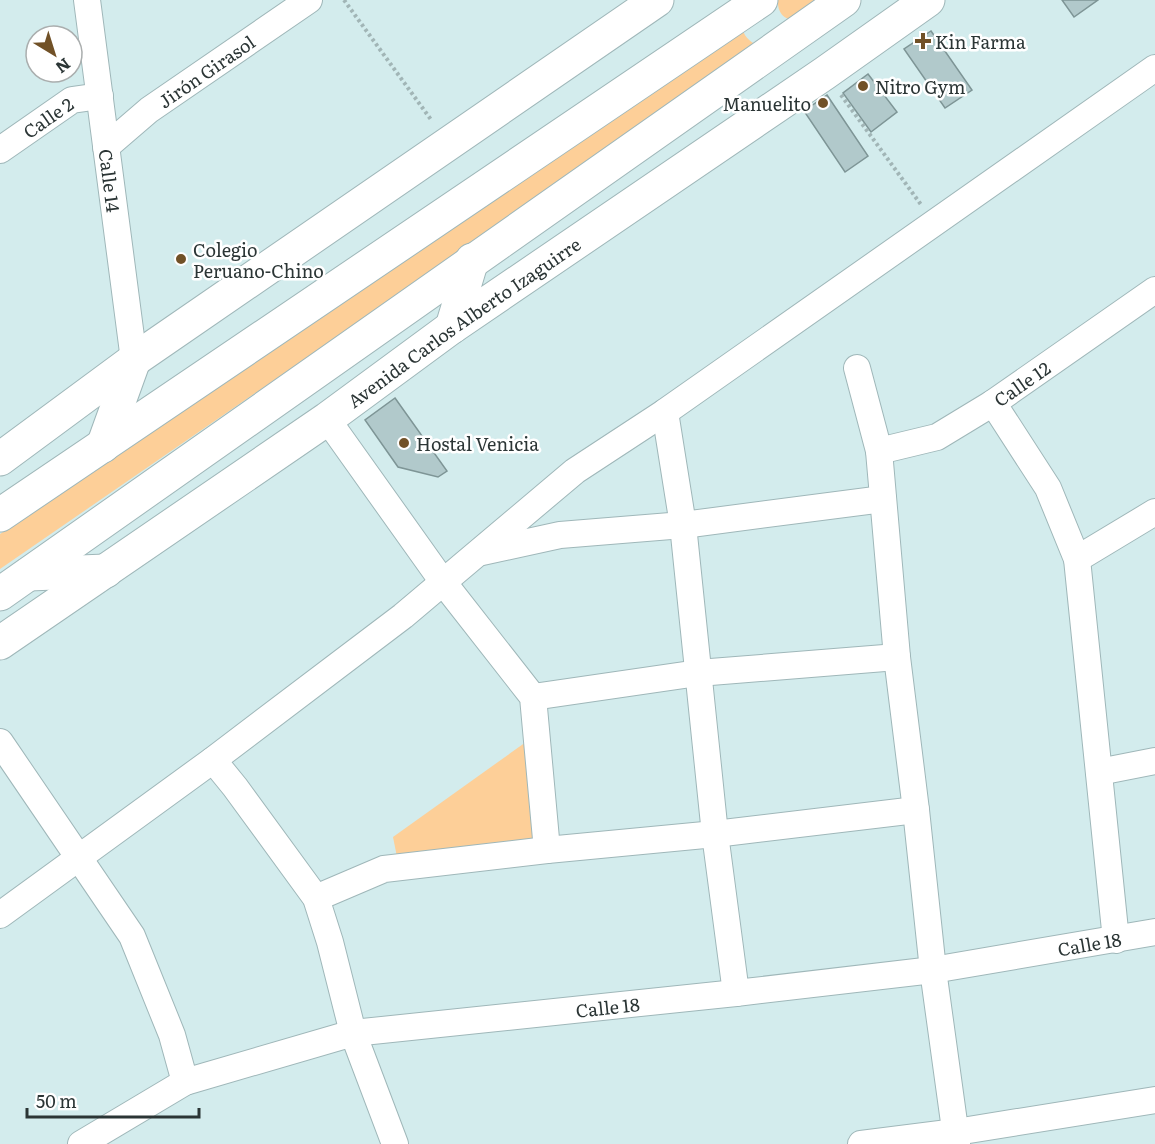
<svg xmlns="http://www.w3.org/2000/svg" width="1155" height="1144" font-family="Literata,serif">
	<rect width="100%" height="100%" fill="#d3eced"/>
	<!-- green -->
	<g fill="#fdcf98">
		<path d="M778 0H825L795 21C784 19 777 13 778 0Z"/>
		<path d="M741 25C744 36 748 41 759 46L0 569V534Z"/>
		<polygon points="526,742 538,845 397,857 393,837"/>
	</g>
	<!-- building -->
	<g fill="#b1c9cb" stroke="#7e9596" stroke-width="1.5">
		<polygon points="1062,0 1098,0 1074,17"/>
		<polygon points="931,31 972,90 945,108 904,49"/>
		<polygon points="868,74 897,112 871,132 843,93"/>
		<polygon points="827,95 868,156 845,172 804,111"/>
		<polygon points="395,398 447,471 438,477 398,467 365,420"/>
	</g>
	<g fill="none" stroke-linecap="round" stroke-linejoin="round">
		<defs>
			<g id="street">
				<path id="s1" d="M87 0 134 360"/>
				<path id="s2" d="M106 147 149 110 309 0"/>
				<path id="s3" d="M0 150 72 100 100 96"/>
				<polyline points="857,368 879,451 897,657 916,810 933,970 957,1144"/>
				<polyline points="993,403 1048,488 1077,559 1116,940"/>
				<polyline points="665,412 683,525 715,834 736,993"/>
				<polyline points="327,419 443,582 533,697 547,850"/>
				<path id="s4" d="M879 451 937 437 993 403 1155 290"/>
				<polyline points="482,552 560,535 683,525 883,499"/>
				<polyline points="1077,559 1155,512"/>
				<polyline points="533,697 698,673 897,657"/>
				<polyline points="0,742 132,936 172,1035 185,1082"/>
				<polyline points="213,760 235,787 316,898 330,942 353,1033 395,1144"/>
				<polyline points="1099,772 1155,761"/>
				<polyline points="316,898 384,869 547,850 715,834 916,810"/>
				<polyline points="0,915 213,760 403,616 575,471 665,412 1155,68"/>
				<path id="s5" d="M81 1144 185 1082 353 1033 736 993 933 970 1155 932"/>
				<polyline points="861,1144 956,1132 1155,1100"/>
			</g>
			<g id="secondary">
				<polyline points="0,459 134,360 657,0"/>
				<path id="s6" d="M0 643 327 419 452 327 825 73 928 0"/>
			</g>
			<g id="primary">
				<polyline points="452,327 472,260"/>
				<polyline points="103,446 134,360"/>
				<polyline points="0,515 761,0"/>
				<polyline points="29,574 106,571"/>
				<polyline points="0,594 844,0"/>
			</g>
		</defs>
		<!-- street casing -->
		<use href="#street" stroke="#9fb7b9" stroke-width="28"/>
		<!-- secondary casing -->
		<use href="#secondary" stroke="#9fb7b9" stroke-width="35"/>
		<!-- primary casing -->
		<use href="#primary" stroke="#9fb7b9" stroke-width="35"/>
		<!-- path -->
		<g stroke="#a1b5b6" stroke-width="4" stroke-dasharray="3 3" stroke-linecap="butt">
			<polyline points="344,0 432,121"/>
			<polyline points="841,95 922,206"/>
		</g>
		<!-- street -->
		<use href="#street" stroke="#fff" stroke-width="26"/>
		<!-- secondary -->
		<use href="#secondary" stroke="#fff" stroke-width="33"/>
		<!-- primary -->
		<use href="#primary" stroke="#fff" stroke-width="33"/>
	</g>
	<!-- markers -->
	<g fill="#715127" stroke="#fff" stroke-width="2">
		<path d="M920 32h6v6h6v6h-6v6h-6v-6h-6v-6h6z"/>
		<circle cx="863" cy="86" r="6"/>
		<circle cx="823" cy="103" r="6"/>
		<circle cx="181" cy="259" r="6"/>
		<circle cx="404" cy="443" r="6"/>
	</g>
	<g text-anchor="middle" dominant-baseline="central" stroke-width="5" stroke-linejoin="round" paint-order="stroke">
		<!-- poi labels -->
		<g font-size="18" fill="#2b3535" stroke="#fff" text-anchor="start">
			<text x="935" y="41">Kin Farma</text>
			<text x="875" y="86">Nitro Gym</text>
			<text x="811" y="103" text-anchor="end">Manuelito</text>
			<text x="193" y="249">Colegio<tspan x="193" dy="21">Peruano-Chino</tspan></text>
			<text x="416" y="443">Hostal Venicia</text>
		</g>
		<!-- street labels -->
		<g font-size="18" fill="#2b3535" stroke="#fff">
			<text stroke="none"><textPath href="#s2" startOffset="126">Jirón Girasol</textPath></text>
			<text stroke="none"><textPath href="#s3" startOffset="58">Calle 2</textPath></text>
			<text stroke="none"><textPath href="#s1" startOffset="182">Calle 14</textPath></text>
			<text stroke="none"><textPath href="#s6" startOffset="564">Avenida Carlos Alberto Izaguirre</textPath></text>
			<text stroke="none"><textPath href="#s4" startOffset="160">Calle 12</textPath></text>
			<text stroke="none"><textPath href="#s5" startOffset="1038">Calle 18</textPath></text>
			<text stroke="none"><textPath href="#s5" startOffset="552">Calle 18</textPath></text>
		</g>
	</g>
	<!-- north arrow -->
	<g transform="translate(54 54) rotate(142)"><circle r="28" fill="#ffffff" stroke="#aaaeae" stroke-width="1.5"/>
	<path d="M0-4.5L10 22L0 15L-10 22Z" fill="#715127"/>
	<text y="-9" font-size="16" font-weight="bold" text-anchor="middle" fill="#2b3535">N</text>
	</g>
	<!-- scale -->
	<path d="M27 1108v9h172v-9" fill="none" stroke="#2b3535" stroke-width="3"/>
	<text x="36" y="1108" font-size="18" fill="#2b3535" stroke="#ffffff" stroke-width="4.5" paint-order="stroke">50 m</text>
</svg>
